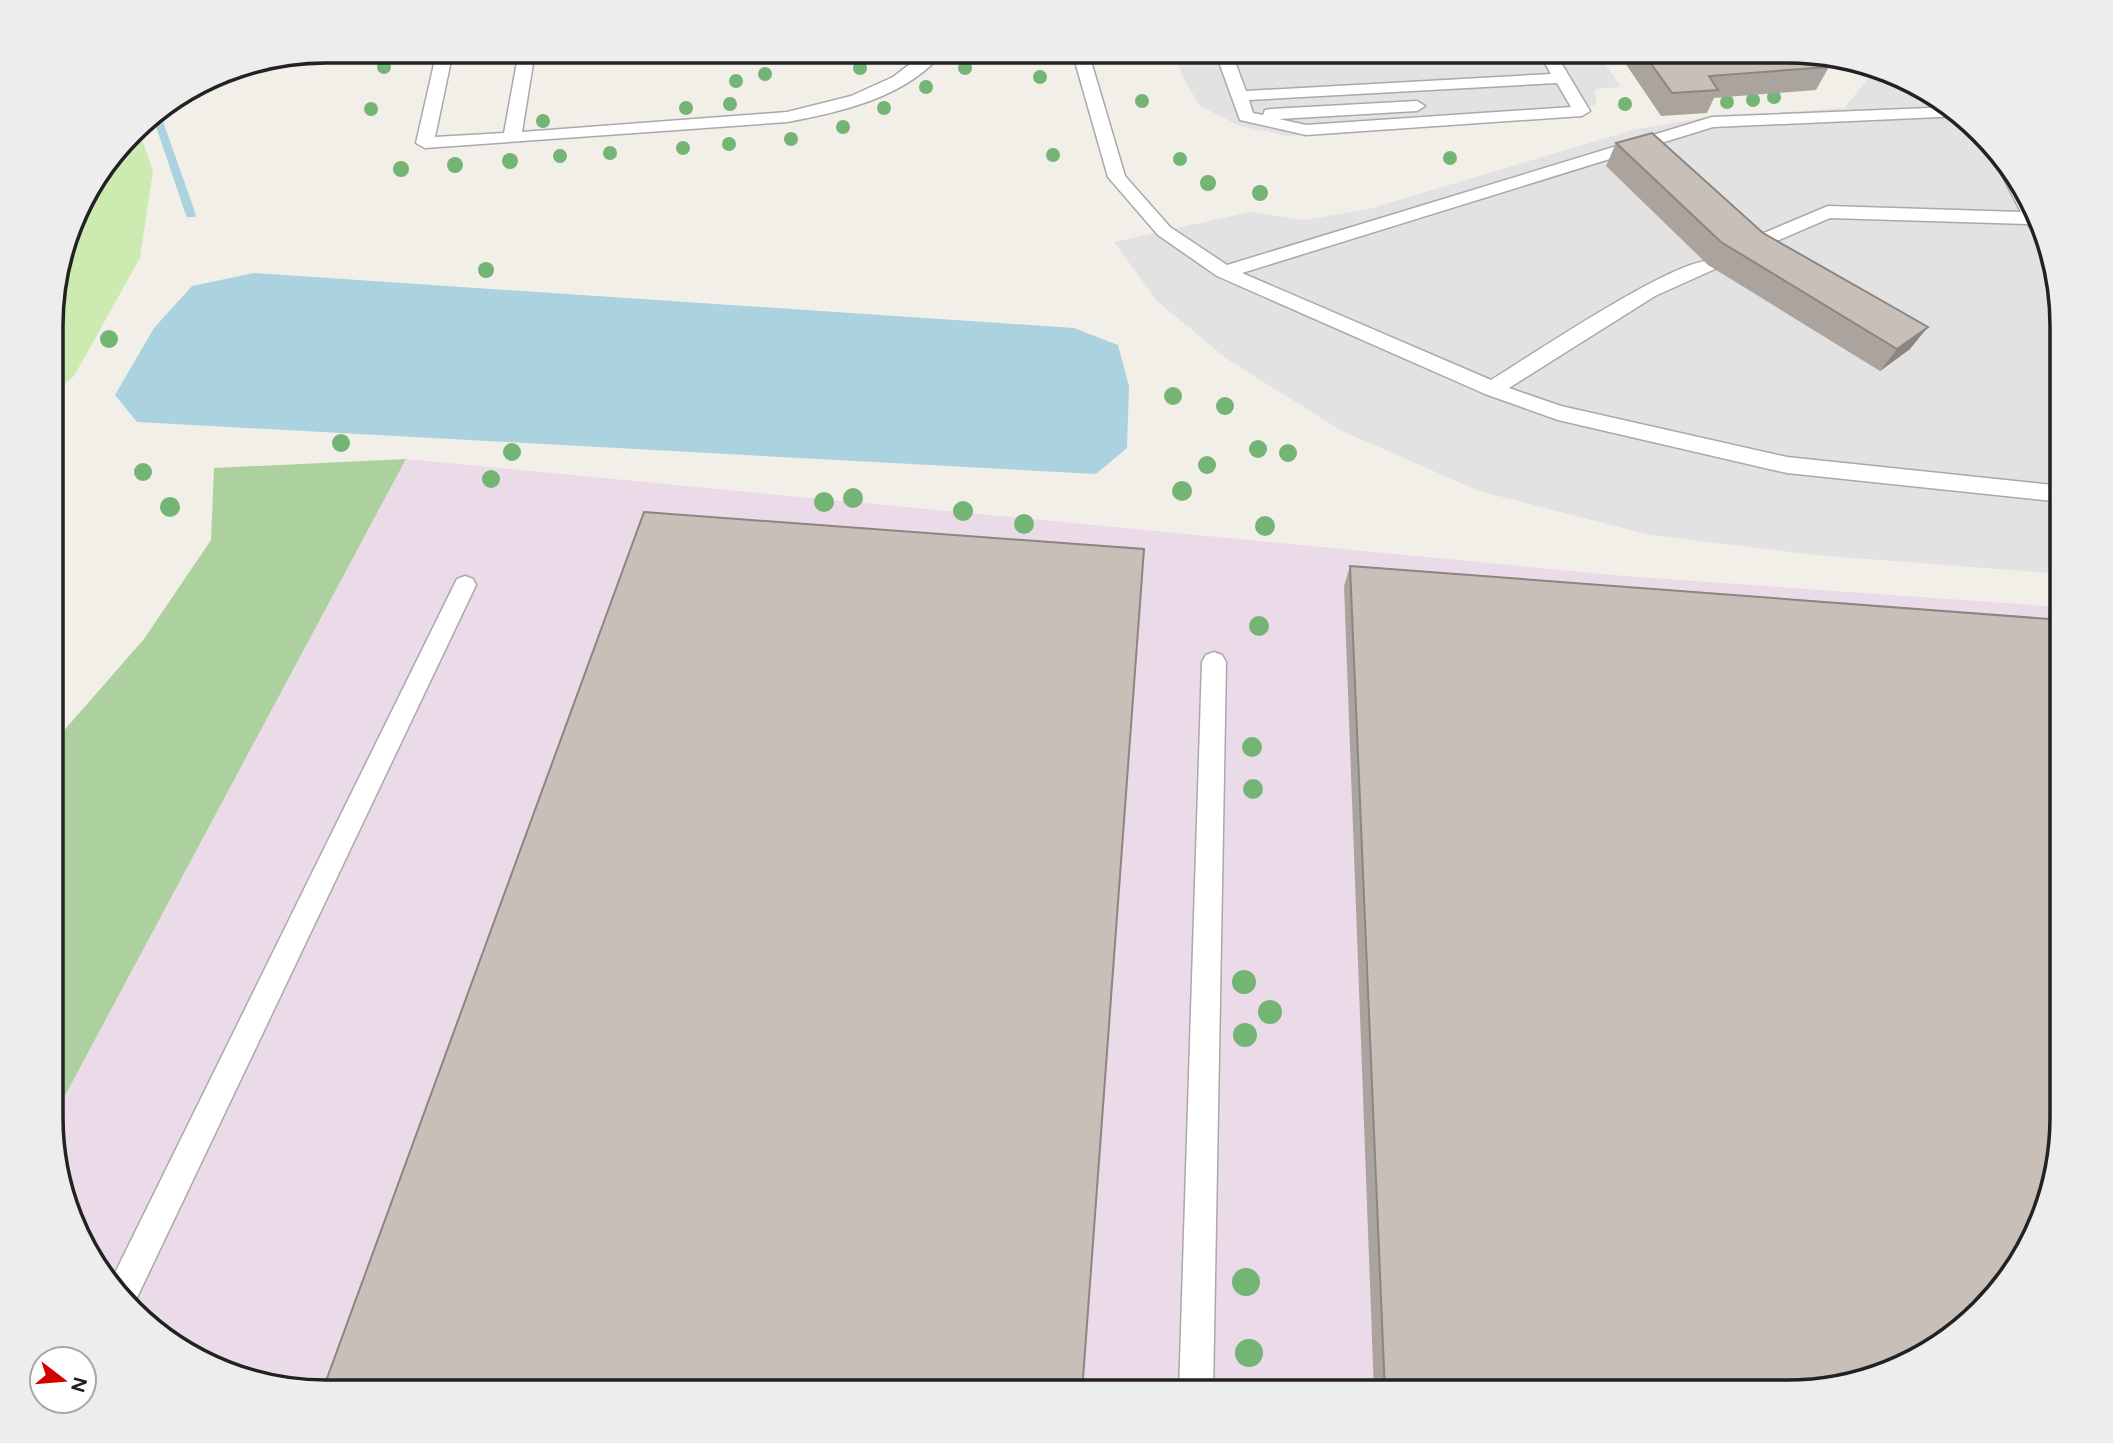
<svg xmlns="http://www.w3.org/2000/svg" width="2113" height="1443" font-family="Figtree,sans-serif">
	<rect width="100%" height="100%" fill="#f2efe9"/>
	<!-- industrial -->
	<polygon fill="#ebdbe8" points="406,459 1624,576 2062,607 2062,1134 1909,1364 1787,1392 309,1392 237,1377 159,1336 88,1255 53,1152 53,1118"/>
	<!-- grass -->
	<polygon fill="#cdebb0" points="138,128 153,171 140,258 74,376 53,393 53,291 79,204"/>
	<!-- forest -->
	<polygon fill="#add19e" points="406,459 53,1118 53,743 144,639 211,540 214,468"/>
	<!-- parking -->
	<g fill="#e2e2e2">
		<polygon points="1174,51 1596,51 1621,87 1595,89 1596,104 1570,116 1289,136 1240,126 1200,106 1183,78"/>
		<polygon points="1878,67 1954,107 2026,189 2062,309 2062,574 1815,555 1650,535 1479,491 1342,431 1227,359 1157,301 1114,242 1250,212 1304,220 1369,209 1636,129 1702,118 1844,108"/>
	</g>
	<!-- water -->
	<polygon fill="#aad3df" points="254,273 1074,328 1118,345 1129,386 1127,448 1096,474 137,422 115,395 154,328 192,286"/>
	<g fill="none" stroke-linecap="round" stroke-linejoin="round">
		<!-- stream -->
		<polygon fill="#aad3df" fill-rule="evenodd" points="159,110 196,215 195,217 187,217 186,215 152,115"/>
		<defs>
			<g id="lane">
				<path d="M437 51H453L435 137 504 133 519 51H535L522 132 787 112 851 96 893 77 927 51H944C908 97 841 112 787 122L425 148 416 143Z"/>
				<path d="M1072 51H1088L1125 176 1170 227 1227 265 1712 117 1953 107 1962 116 1713 127 1242 273 1491 380C1526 359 1683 252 1715 261L1717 265 1715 269 1655 296 1509 388 1561 406 1787 457 2062 486V502L1787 473 1558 420 1485 394 1217 276 1158 235 1108 177Z"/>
				<path d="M1215 51H1231L1246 91 1551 74 1538 51H1554L1590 111 1582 116 1306 135 1240 120ZM1557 83 1571 107 1306 125 1279 119 1417 111 1425 106 1417 101 1271 109 1265 110 1263 115 1253 113 1249 100Z"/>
				<polygon points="1423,51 1538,51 1530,56 1442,62"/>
				<polygon points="2002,165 2004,165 2026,189 2037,228 2030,227 2027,224 1830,218 1749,253 1742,255 1733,249 1735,245 1828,206 2021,212 1999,169"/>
				<polygon points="465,576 473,579 476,585 133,1306 111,1281 454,585 457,579"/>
				<polygon points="1214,652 1222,655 1226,662 1213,1392 1179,1392 1202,662 1206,655"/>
			</g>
		</defs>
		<!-- lane casing -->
		<use href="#lane" stroke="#a9a9a9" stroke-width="3"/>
		<!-- lane -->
		<use href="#lane" fill="#fff" fill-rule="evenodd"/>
	</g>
	<!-- trees -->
	<g fill="#74b475">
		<circle cx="384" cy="67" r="7"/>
		<circle cx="860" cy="68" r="7"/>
		<circle cx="965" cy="68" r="7"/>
		<circle cx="765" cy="74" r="7"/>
		<circle cx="1040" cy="77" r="7"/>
		<circle cx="736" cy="81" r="7"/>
		<circle cx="926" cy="87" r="7"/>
		<circle cx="1774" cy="97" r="7"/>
		<circle cx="1753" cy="100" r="7"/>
		<circle cx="1142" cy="101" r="7"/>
		<circle cx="1727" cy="102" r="7"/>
		<circle cx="730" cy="104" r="7"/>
		<circle cx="1625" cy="104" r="7"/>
		<circle cx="686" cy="108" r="7"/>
		<circle cx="884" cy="108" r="7"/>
		<circle cx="371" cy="109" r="7"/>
		<circle cx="543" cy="121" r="7"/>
		<circle cx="843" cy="127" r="7"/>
		<circle cx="791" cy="139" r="7"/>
		<circle cx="729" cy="144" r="7"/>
		<circle cx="683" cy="148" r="7"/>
		<circle cx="610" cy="153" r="7"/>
		<circle cx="1053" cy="155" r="7"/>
		<circle cx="560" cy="156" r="7"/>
		<circle cx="1450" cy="158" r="7"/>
		<circle cx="1180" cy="159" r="7"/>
		<circle cx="510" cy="161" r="8"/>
		<circle cx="455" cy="165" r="8"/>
		<circle cx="401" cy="169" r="8"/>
		<circle cx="1208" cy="183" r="8"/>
		<circle cx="1260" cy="193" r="8"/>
		<circle cx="486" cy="270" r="8"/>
		<circle cx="109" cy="339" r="9"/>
		<circle cx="1173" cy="396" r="9"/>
		<circle cx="1225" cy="406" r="9"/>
		<circle cx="341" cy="443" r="9"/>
		<circle cx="1258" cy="449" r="9"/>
		<circle cx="512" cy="452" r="9"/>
		<circle cx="1288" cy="453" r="9"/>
		<circle cx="1207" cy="465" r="9"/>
		<circle cx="143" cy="472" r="9"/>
		<circle cx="491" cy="479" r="9"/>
		<circle cx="1182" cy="491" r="10"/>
		<circle cx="853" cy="498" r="10"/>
		<circle cx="824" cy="502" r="10"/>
		<circle cx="170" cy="507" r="10"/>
		<circle cx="963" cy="511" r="10"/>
		<circle cx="1024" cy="524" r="10"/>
		<circle cx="1265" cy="526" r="10"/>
		<circle cx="1259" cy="626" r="10"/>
		<circle cx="1252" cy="747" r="10"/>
		<circle cx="1253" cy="789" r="10"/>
		<circle cx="1244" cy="982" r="12"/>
		<circle cx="1270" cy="1012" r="12"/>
		<circle cx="1245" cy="1035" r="12"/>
		<circle cx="1246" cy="1282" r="14"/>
		<circle cx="1249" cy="1353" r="14"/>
	</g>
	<!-- wall -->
	<g fill="#aba49e">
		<polygon points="1442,51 1494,51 1444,54"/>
		<polygon points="1617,51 1804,51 1829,67 1816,90 1714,98 1707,113 1661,116"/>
		<polygon points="1616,143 1763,233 1910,349 1880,371 1708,265 1606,166"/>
		<polygon points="1350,566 1787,1392 1374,1392 1344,586"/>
	</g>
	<!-- shaded-wall -->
	<polygon fill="#8b8681" points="1928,327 1910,349 1880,371 1897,349"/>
	<!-- building -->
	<g fill="#c7bfb8" stroke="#8b8681" stroke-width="2">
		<polygon points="1642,51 1804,51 1819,54 1829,67 1709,76 1718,90 1672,93"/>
		<polygon points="1652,133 1763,233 1928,327 1897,349 1721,242 1616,143"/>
		<polygon points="644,512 1144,549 1082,1392 322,1392"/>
		<polygon points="1350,566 2062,620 2062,1134 2047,1206 2006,1284 1909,1364 1787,1392 1385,1392"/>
	</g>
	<!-- crop -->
	<path d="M0 0H2113V1443H0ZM326 63H1787A263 263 0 0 1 2050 326V1117A263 263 0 0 1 1787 1380H326A263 263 0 0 1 63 1117V326A263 263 0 0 1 326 63Z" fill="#ededed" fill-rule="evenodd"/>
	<path fill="none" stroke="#222" stroke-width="3.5" d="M326 63H1787A263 263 0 0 1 2050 326V1117A263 263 0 0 1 1787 1380H326A263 263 0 0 1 63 1117V326A263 263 0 0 1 326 63Z"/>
	<!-- north arrow -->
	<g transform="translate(63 1380) rotate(106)"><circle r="33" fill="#ffffff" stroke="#a7a7a7" stroke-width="2"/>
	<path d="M0-5L12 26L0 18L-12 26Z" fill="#d40000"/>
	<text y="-10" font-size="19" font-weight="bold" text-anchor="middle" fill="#222222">N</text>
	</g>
</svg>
